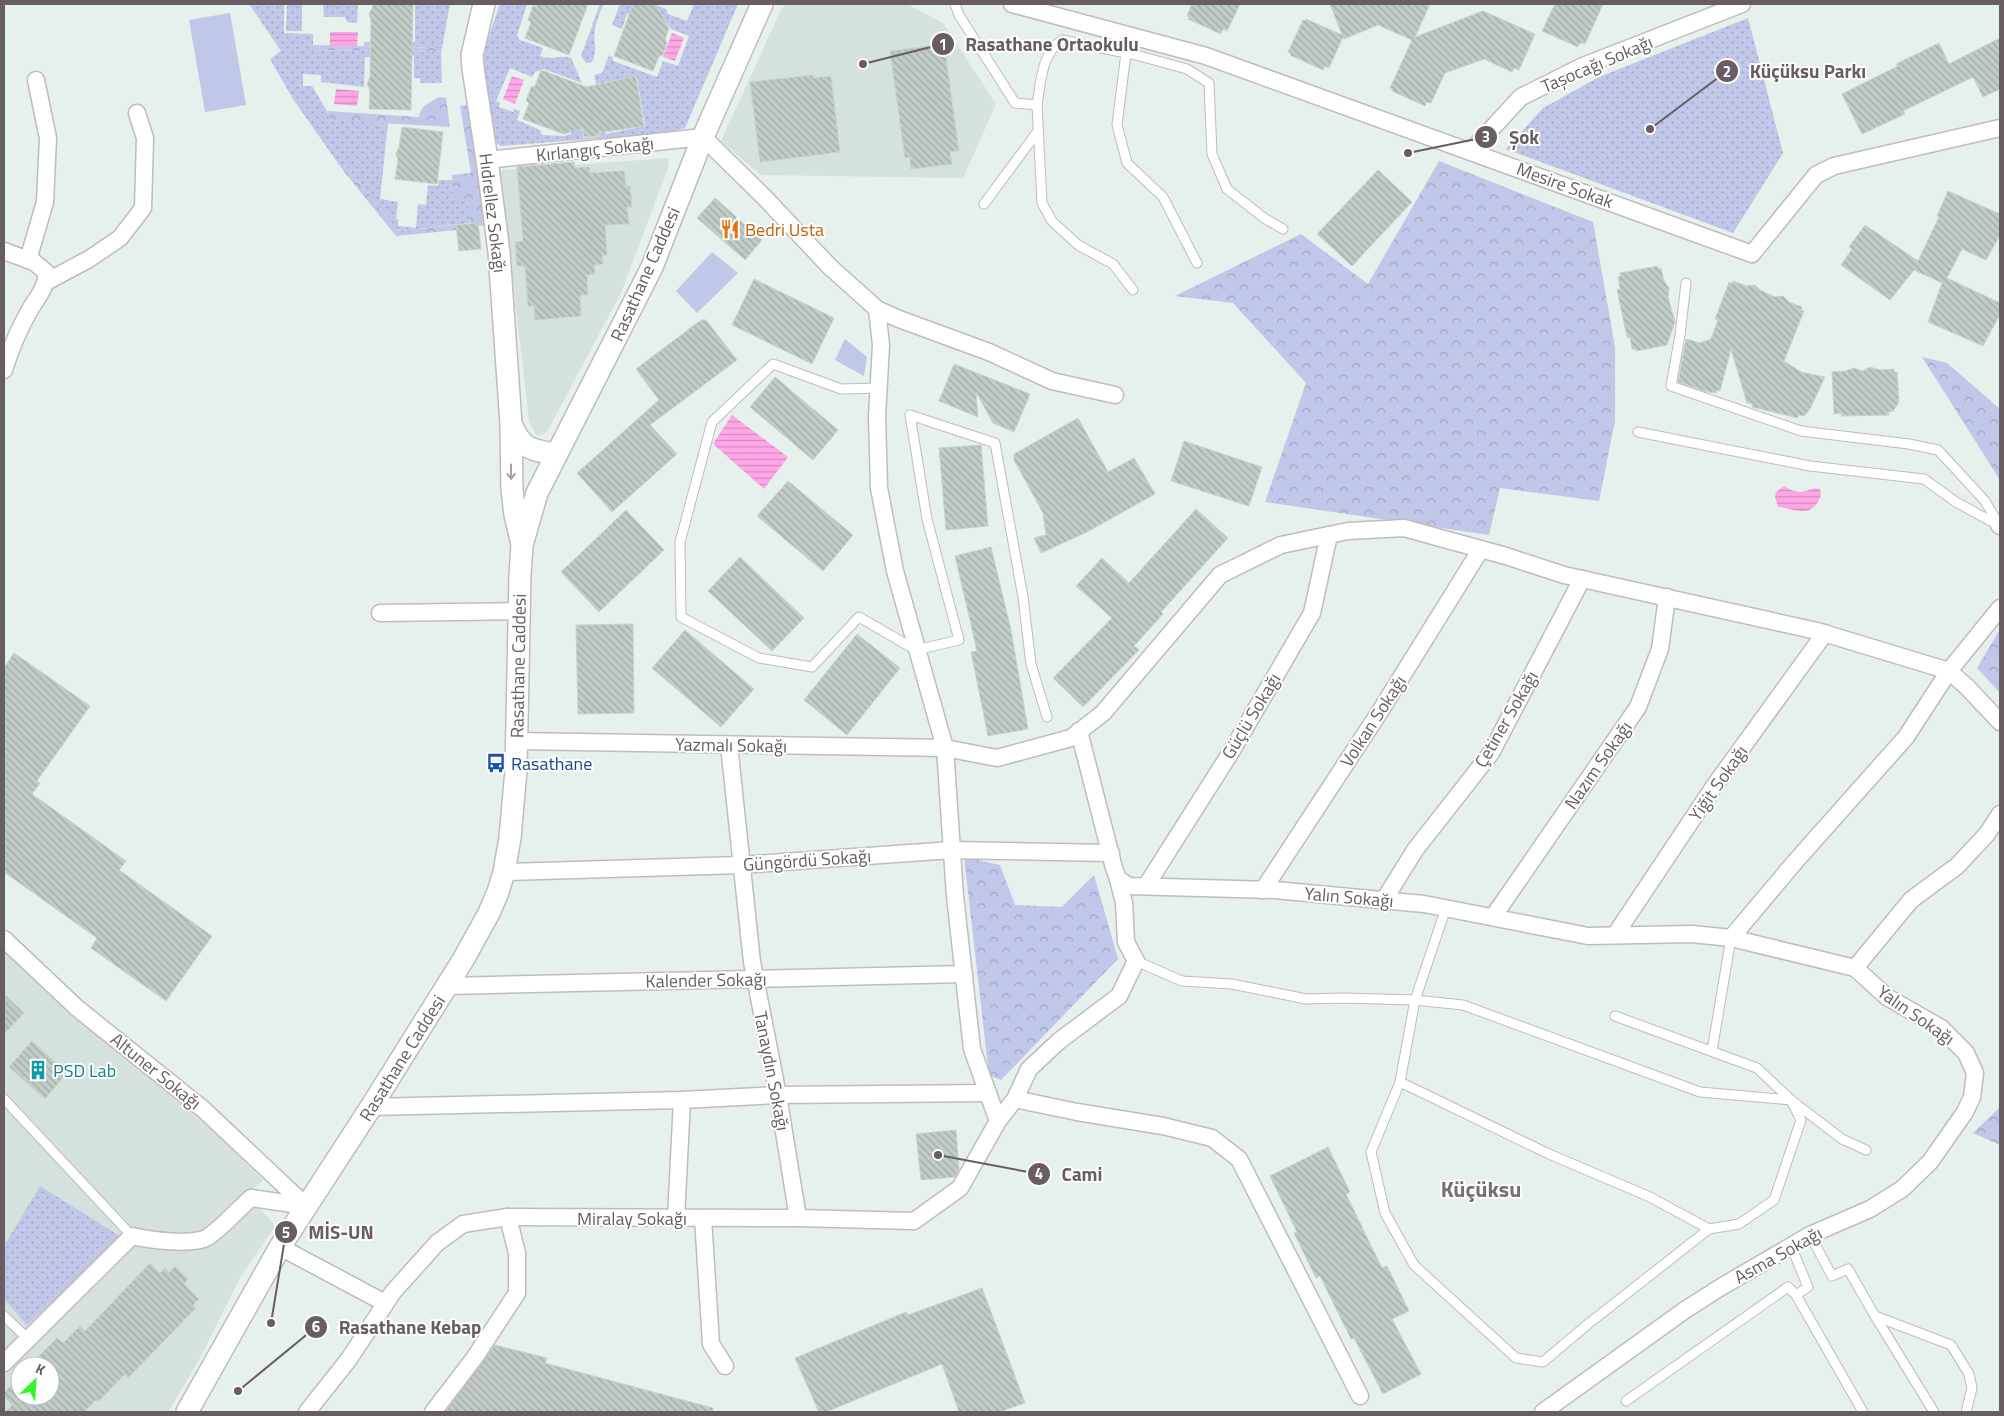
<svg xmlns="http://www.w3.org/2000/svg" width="2004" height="1416" font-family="'Titillium Web',sans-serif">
	<defs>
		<pattern id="green-dots" width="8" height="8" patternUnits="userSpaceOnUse" patternTransform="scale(1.25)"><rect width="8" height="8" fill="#c1c7e9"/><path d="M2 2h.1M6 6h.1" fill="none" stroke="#a1a5c0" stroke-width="1.8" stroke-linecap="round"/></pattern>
		<pattern id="forest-crowns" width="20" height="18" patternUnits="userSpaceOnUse" patternTransform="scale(1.25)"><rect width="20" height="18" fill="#c1c7e9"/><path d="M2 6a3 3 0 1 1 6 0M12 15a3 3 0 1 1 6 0" fill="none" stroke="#a1a5c0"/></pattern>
		<pattern id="water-rules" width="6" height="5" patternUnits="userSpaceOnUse" patternTransform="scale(1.25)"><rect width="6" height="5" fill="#ffa7e6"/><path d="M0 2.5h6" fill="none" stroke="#d28bbe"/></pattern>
		<pattern id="building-back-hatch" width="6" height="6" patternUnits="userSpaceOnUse" patternTransform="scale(1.25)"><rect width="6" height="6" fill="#c2ccc7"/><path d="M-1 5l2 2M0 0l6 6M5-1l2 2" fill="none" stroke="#a1a9a5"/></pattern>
	</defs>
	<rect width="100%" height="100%" fill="#e6f0ed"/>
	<!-- education -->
	<g fill="#d4e1dc" fill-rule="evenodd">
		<polygon points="786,4 907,4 943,23 996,104 963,178 761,175 721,141 782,8"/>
		<polygon points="669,158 668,168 621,293 548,430 543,435 537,436 529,421 500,170"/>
		<path d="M4 946 39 983 221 1138 263 1180 249 1193 251 1198 275 1226 240 1278 200 1358 168 1412H4ZM20 1366H50V1396H20Z"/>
	</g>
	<!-- green -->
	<g fill="url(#green-dots)">
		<polygon points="249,4 284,4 284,33 313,34 313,50 441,52 442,83 420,83 420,78 414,78 414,56 392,56 391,58 365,57 364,87 321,82 321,75 303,74 303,86 312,86 327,111 330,120 388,123 380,199 398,202 396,219 398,219 398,226 416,228 418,204 426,205 428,185 438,186 439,180 452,180 453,194 467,200 470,223 399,231 346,166 342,169 293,99 270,59 281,51"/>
		<polygon points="287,4 302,4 302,31 286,31"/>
		<polygon points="323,4 358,4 357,23 347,22 345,17 324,17"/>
		<polygon points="415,4 450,4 442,48 364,46 364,42 415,42"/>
		<path d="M500 4H527L517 36 520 40 543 48 540 56C555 61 559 54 571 58L582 83 544 69 535 72 532 77 510 68 496 101 500 103 499 107 513 112 514 109 520 111 517 120 540 130 542 135 564 136 571 134 579 111H581L583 138 599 137 597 110H602L606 134 645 126 637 77 596 84 594 75 602 73 609 55 613 58V61L657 77 663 61 678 66 689 36 671 29 668 24 634 11 627 14 622 29 612 25 620 4H642L654 8 658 6 666 9 668 14 687 21 694 4H738L685 128 666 133 501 146 494 142 483 64 485 47Z"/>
		<path d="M600 4H604C600 12 596 21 595 30 593 41 598 51 592 62L586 63 581 56Z"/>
		<polygon points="1748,18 1783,153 1733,233 1506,149 1543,108 1599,77"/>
		<polygon points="40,1186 123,1238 27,1325 4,1299 4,1246"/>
	</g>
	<!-- forest -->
	<g fill="url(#forest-crowns)">
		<polygon points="313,45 442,48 441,52 313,50"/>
		<path d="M439 97 446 98 450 127 330 120 327 111 419 117C420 106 430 102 439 97Z"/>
		<polygon points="467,105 486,225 478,226 478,223 470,223 467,200 456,198 453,194 452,175 471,173 460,106"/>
		<polygon points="1439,161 1593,222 1615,347 1615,421 1599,501 1500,488 1489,535 1265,502 1306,383 1233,303 1175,296 1301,234 1368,284"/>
		<polygon points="346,166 399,231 456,225 457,230 396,236 342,169"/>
		<polygon points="1922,357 1947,363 2000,409 2000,480"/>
		<polygon points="2000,629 2000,693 1977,668"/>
		<polygon points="964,857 1000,865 1015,905 1062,907 1094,875 1118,959 1001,1080 989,1075"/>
		<polygon points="2000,1107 2000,1145 1973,1133"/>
	</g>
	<!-- pitch -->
	<g fill="#c1c7e9">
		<polygon points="230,13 246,105 205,112 189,20"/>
		<polygon points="712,252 738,273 697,313 676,291"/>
		<polygon points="845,339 867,357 864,376 835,360"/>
	</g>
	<!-- water -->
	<g fill="url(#water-rules)">
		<polygon points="330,32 358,32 357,46 330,46"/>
		<polygon points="672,33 684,38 675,61 663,57"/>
		<polygon points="512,76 524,80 515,104 503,99"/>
		<polygon points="336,89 359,91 357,106 334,104"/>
		<polygon points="732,415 788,457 764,489 713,444"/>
		<path d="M1784 486C1804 499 1807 486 1820 489L1821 495C1812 520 1796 509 1778 507L1775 497 1776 492Z"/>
	</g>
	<!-- building -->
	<g fill="url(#building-back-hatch)" stroke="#c3d6cd">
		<polygon points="374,4 413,4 411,110 369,109 370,91 367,84 370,77 371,20 369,14"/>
		<polygon points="538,4 588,4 569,55 525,38 531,22 528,20 533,6 537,6"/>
		<polygon points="633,4 656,4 669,28 665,39 667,43 663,55 659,56 653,71 614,56"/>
		<polygon points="1192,4 1240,4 1227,31 1223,29 1221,34 1188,19 1190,17 1187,16"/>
		<polygon points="1330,4 1430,4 1415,37 1483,11 1535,34 1519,70 1514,68 1512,72 1484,59 1445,73 1431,103 1426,102 1425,106 1392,91 1393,89 1390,88 1412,40 1378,25 1344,39 1343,37 1329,68 1325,66 1323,70 1290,55 1291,53 1288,52 1303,20 1305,21 1306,19 1342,35"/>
		<polygon points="1555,4 1603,4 1585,44 1580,43 1578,47 1542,31"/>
		<polygon points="2000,38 2000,89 1983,97 1973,77 1903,111 1905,114 1862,134 1842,94 1898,66 1896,64 1939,43 1949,64"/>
		<polygon points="944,44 959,151 950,152 952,164 911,169 910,157 905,158 890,51"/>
		<polygon points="541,70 587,87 636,76 644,126 598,133 598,136 584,137 583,128 564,134 523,119 529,103 526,100 529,93 531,87 535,86"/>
		<polygon points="813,75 813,78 831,76 840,152 760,162 750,82"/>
		<polygon points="402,127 443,132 437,184 395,179 398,160 396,154 399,147"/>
		<polygon points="574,162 575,168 589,167 590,173 624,171 626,187 630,186 632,207 627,207 629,224 605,225 607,255 602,256 603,264 594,265 595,274 587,275 588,295 580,295 581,316 535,320 534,306 528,306 525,266 517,266 515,242 523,241 517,167"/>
		<polygon points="1378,170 1412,202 1352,266 1317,234"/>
		<polygon points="1948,191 2000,214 2000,235 1986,260 1962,249 1947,278 2000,303 2000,314 1983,346 1928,322 1942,283 1914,270 1890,300 1841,265 1852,249 1849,247 1865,225 1918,261 1939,217 1937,216"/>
		<polygon points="715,198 762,240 745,260 697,218"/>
		<polygon points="478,223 481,249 459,251 456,225"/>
		<polygon points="1658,266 1658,269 1661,268 1664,281 1669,288 1668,297 1675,322 1667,345 1636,351 1635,349 1632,349 1630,337 1627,337 1617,290 1620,289 1618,277 1621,276 1620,273"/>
		<polygon points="754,279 834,318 812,364 732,325"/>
		<polygon points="1733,281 1747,286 1755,285 1760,290 1775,297 1783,296 1789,302 1802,307 1801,310 1804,311 1784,361 1801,372 1825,377 1810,409 1804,416 1798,415 1798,418 1752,407 1753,404 1747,403 1731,349 1720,391 1717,390 1716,393 1704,391 1678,382 1686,339 1700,343 1711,339 1718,320 1715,319 1722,301 1729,282 1732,284"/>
		<polygon points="701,320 706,320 737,360 650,425 677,454 612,512 577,473 659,400 636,369"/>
		<polygon points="954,364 1030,394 1014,432 993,423 976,392 978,417 939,401"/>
		<polygon points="1870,367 1880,370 1894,369 1894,372 1897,372 1899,402 1893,411 1888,412 1889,415 1842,416 1841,413 1834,414 1832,372 1845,371 1854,368 1863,371"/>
		<polygon points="775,377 838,430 813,460 750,407"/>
		<polygon points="1078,418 1108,472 1134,458 1155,494 1087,532 1041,553 1034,538 1046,535 1043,513 1014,460 1014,454"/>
		<polygon points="1184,441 1262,467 1249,506 1171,481"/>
		<polygon points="981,445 988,526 946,530 939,448"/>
		<polygon points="788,481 853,535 823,571 757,516"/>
		<polygon points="1196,509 1228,538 1161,612 1163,614 1134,646 1139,650 1083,707 1053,678 1112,618 1076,586 1102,558 1129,583"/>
		<polygon points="626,510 664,550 599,612 561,572"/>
		<polygon points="991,547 1011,630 1028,729 988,736 971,652 977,651 955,556"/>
		<polygon points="740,557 804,618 772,651 708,591"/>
		<polygon points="633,624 634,713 578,714 576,625"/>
		<polygon points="685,630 754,689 721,727 652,668"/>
		<polygon points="857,634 900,668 847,735 804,700"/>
		<polygon points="14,653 90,706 37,781 40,783 32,794 126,861 119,870 212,936 166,1001 91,948 97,938 4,872 4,668"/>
		<polygon points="4,994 24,1013 4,1034"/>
		<polygon points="32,1041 67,1073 45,1099 9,1067"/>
		<polygon points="956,1130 959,1169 955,1177 921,1180 916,1134"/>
		<polygon points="1328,1147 1350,1192 1346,1194 1382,1268 1387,1266 1409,1311 1392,1319 1421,1374 1383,1394 1354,1338 1351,1339 1320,1276 1316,1278 1294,1233 1297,1232 1270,1176"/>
		<polygon points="150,1263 160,1273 165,1268 169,1273 175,1266 188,1279 184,1284 199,1299 193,1305 196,1308 128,1378 125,1374 98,1402 96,1400 84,1412 5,1412 12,1405 4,1397 4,1393 20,1376 20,1396 50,1396 50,1366 29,1366 57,1338 63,1343 80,1326 85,1331"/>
		<polygon points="982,1288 1025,1403 999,1412 959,1412 942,1364 826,1412 819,1412 795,1358 906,1312 908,1315"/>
		<polygon points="495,1345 547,1358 545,1363 713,1408 713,1412 445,1412"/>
	</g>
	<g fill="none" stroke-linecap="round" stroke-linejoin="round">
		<defs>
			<g id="service">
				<path d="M955 4 959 15 1015 103 1037 105C1041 82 1041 54 1062 40L1136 55 1187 69 1209 83 1212 154 1227 189 1264 218 1283 229"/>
				<polyline points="1126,53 1117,125 1127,163 1163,197 1197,263"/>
				<polyline points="1037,105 1042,203 1052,221 1078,245 1113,264 1133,290"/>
				<polyline points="984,204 1038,131"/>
				<polyline points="1686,283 1680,335 1671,386 1801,431 1909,444 1938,450 1985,501 1999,525"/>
				<polyline points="878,388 841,389 773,364 712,422 680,542 681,617 759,658 812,667 859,617 916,650 959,640 927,519 910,415 995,443 1023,597 1031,664 1047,717"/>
				<polyline points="1638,432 1810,466 1924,479 1956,502 1998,525"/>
				<polyline points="1446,908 1415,1000 1400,1082 1371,1152 1385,1213 1414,1265 1516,1358 1543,1362 1588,1324 1709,1229 1739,1224 1774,1200 1801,1120 1791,1100 1757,1068 1615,1016"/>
				<polyline points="1136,961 1182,981 1232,984 1306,999 1342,998 1415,1000 1463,1005 1700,1092 1791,1100 1842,1139 1866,1150"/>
				<polyline points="1712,1051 1731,938"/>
				<polyline points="1400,1082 1549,1154 1650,1197 1709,1229"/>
				<polyline points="4,1099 132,1236"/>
				<polyline points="1810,1235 1832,1276 1848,1269 1875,1316 1934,1412"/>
				<polyline points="1791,1246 1808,1287 1796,1295 1863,1412"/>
				<polyline points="4,1316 28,1339"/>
				<polyline points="1875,1316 1951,1345 1969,1374 1972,1388 1966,1412"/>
				<polyline points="1626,1401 1788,1287 1796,1295"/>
			</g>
			<g id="minor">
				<polyline points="1012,4 1206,56 1752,254 1816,175 1834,166 2000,128"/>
				<polyline points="1471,151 1521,97 1583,66 1742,4"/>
				<polyline points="487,160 703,137 766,199 830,267 877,309 899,319 989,352 1052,381 1115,395"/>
				<path d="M4 251 34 262 47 273C46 290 34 301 27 315 17 333 10 351 4 370"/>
				<polyline points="28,260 45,202 48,138 36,80"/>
				<polyline points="46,282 89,259 120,238 143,208 145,138 137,113"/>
				<polyline points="1999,525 2000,526"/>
				<polyline points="380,613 519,611"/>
				<polyline points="1079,731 1114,868 1118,879 1129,886 1275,890 1424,904 1588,936 1692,934 1731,938 1855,968 1887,997 1941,1028 1966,1053 1975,1073 1972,1097 1965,1112 1930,1162 1902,1189 1870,1209 1810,1235 1721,1287 1685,1310 1543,1412"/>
				<polyline points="517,741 945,748 895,571 879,488 877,416 881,345 877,309"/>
				<polyline points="729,745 752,962 778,1095 798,1218"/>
				<polyline points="504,872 741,865 952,850 1111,853"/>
				<polyline points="1118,879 1124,903 1126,942 1136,961 1119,996 1059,1041 1029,1069 1015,1099 998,1121 972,1049 955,896 945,748 997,758 1071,738 1103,713 1220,575 1281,545 1348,531 1404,528 1506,556 1564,575 1817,631 1949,671 1967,687 2000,722"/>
				<polyline points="1146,886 1231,752 1312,613 1329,535"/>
				<polyline points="1263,890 1379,713 1481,549"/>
				<polyline points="1384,900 1415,850 1491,753 1582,579"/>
				<polyline points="1493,917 1638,707 1660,649 1667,597"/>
				<polyline points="1615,935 1715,785 1825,633"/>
				<polyline points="1731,938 1794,863 1906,737 1949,671 2000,608"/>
				<polyline points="4,939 77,1008 203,1109 306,1206"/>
				<polyline points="1855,968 1911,900 1957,866 1987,834 2000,814"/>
				<polyline points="448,986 964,974"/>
				<polyline points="1015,1099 1077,1112 1163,1126 1212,1138 1239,1159 1360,1396"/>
				<polyline points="371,1107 682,1100 778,1095 988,1093"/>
				<polyline points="676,1218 682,1100"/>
				<polyline points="703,1218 711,1344 725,1366"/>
				<polyline points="280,1247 385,1303"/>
				<path d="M4 1363 132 1236C149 1240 194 1246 208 1237 224 1226 237 1210 251 1198L306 1206"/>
				<polyline points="307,1412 349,1359 393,1292 437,1243 463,1224 508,1217 798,1218 914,1221 960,1188 998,1121"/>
				<polyline points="433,1412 475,1357 517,1293 517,1253 508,1217"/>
			</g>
			<g id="tertiary">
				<polyline points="484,4 472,55 473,68 487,160 499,252 511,424 512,490 515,515 522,544"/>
				<path d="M511 424C522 449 530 450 556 454"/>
				<polyline points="187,1412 280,1247 371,1107 463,960 489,913 498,892 504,872 510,838 516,770 520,575 522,545 537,493 652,267 703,137 762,4"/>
			</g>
		</defs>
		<!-- service casing -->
		<use href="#service" stroke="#c2babe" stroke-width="11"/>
		<!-- minor casing -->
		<use href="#minor" stroke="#c2babe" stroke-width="19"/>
		<!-- tertiary casing -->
		<use href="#tertiary" stroke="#c2babe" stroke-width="24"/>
		<!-- service -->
		<use href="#service" stroke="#fff" stroke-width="9"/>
		<!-- minor -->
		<use href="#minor" stroke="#fff" stroke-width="16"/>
		<!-- tertiary -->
		<use href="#tertiary" stroke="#fff" stroke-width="21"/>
	</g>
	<!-- one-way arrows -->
	<defs><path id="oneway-shaft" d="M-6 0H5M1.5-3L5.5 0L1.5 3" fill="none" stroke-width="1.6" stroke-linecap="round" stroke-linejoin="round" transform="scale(1.25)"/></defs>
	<use stroke="#a49ea1" href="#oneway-shaft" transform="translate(511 472) rotate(89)"/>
	<!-- icons -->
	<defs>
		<symbol id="restaurant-bare" viewBox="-9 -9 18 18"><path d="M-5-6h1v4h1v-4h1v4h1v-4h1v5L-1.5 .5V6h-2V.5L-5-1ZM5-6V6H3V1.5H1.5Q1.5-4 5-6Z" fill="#e8710a" stroke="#fff" stroke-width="2.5" paint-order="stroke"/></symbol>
		<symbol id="bus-bare" viewBox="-9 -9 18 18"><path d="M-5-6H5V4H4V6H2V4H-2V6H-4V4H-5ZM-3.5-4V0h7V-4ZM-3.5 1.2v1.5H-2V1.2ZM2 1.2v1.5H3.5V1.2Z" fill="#1a4fb4" stroke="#fff" stroke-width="2.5" paint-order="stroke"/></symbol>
		<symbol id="building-bare" viewBox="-9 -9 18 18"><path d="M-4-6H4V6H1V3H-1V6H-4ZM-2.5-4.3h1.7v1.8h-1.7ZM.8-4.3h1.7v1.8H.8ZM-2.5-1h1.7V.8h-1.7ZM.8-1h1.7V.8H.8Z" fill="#0f9aa8" stroke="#fff" stroke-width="2.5" paint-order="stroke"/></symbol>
	</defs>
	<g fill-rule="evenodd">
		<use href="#restaurant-bare" x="716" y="215" width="28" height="28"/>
		<use href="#bus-bare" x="482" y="749" width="28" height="28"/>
		<use href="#building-bare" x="24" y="1056" width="28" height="28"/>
	</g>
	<g text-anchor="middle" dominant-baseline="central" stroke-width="4" stroke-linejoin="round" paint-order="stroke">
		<!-- street labels -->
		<g font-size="18" fill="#675d63" stroke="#fff">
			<text transform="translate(1597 64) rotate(-23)">Taşocağı Sokağı</text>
			<text transform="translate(595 149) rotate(-6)">Kırlangıç Sokağı</text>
			<text transform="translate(1565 185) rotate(20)">Mesire Sokak</text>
			<text transform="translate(493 213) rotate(83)">Hıdrellez Sokağı</text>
			<text transform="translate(645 274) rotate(-66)">Rasathane Caddesi</text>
			<text transform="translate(518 666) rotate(-89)">Rasathane Caddesi</text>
			<text transform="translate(1251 716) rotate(-59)">Güçlü Sokağı</text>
			<text transform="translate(1506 719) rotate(-60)">Çetiner Sokağı</text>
			<text transform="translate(1373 721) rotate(-57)">Volkan Sokağı</text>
			<text transform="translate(731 745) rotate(1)">Yazmalı Sokağı</text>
			<text transform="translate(1598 765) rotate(-55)">Nazım Sokağı</text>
			<text transform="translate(1718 783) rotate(-55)">Yiğit Sokağı</text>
			<text transform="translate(807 860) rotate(-4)">Güngördü Sokağı</text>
			<text transform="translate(1349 897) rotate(5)">Yalın Sokağı</text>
			<text transform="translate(706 980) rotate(-1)">Kalender Sokağı</text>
			<text transform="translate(1916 1015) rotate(35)">Yalın Sokağı</text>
			<text transform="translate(402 1058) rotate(-58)">Rasathane Caddesi</text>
			<text transform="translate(156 1071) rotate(39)">Altuner Sokağı</text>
			<text transform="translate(772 1071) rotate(79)">Tanaydın Sokağı</text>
			<text x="632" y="1218">Miralay Sokağı</text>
			<text transform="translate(1778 1255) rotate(-29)">Asma Sokağı</text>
		</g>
		<!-- food labels -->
		<g font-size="18" fill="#c56008" stroke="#fff" text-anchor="start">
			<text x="745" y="229">Bedri Usta</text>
		</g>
		<!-- transit labels -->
		<g font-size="18" fill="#164399" stroke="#fff" text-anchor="start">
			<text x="511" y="763">Rasathane</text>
		</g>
		<!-- culture labels -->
		<g font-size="18" fill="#0d838f" stroke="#fff" text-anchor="start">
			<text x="53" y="1070">PSD Lab</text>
		</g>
		<!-- district labels -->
		<g font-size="22" font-weight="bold" fill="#796e75" stroke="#fff">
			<text x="1481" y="1189">Küçüksu</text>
		</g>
	</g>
	<!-- callouts -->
	<path fill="none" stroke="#675d63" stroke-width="2" d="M863 64L943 44M1650 129L1727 71M1408 153L1486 137M938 1155L1039 1174M271 1323L286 1232M238 1391L316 1327"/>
	<g fill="#675d63" stroke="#fff" stroke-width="2">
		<circle cx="863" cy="64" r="5"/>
		<circle cx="1650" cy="129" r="5"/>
		<circle cx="1408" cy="153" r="5"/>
		<circle cx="938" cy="1155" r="5"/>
		<circle cx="271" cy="1323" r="5"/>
		<circle cx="238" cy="1391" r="5"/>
		<circle cx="943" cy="44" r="12"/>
		<circle cx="1727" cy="71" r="12"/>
		<circle cx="1486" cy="137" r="12"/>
		<circle cx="1039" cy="1174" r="12"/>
		<circle cx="286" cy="1232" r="12"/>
		<circle cx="316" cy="1327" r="12"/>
	</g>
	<g font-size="15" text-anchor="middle" font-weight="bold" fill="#fff">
		<text x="943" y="50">1</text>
		<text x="1727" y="77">2</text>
		<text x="1486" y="142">3</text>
		<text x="1039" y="1179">4</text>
		<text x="286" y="1238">5</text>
		<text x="316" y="1332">6</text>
	</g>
	<g font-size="19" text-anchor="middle" font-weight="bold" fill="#675d63" stroke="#fff" stroke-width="4" stroke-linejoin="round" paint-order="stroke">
		<text x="1052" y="51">Rasathane Ortaokulu</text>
		<text x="1808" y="78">Küçüksu Parkı</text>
		<text x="1524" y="144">Şok</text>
		<text x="1082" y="1181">Cami</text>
		<text x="341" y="1239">MİS-UN</text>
		<text x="410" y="1334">Rasathane Kebap</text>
	</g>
	<!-- border -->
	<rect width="2004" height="1416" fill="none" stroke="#675d63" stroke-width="10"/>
	<!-- north arrow -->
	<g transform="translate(35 1381) rotate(25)"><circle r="24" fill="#ffffff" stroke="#c2bec1"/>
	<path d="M0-4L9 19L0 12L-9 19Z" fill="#36f428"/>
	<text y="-8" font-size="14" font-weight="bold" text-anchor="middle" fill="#675d63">K</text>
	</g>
</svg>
